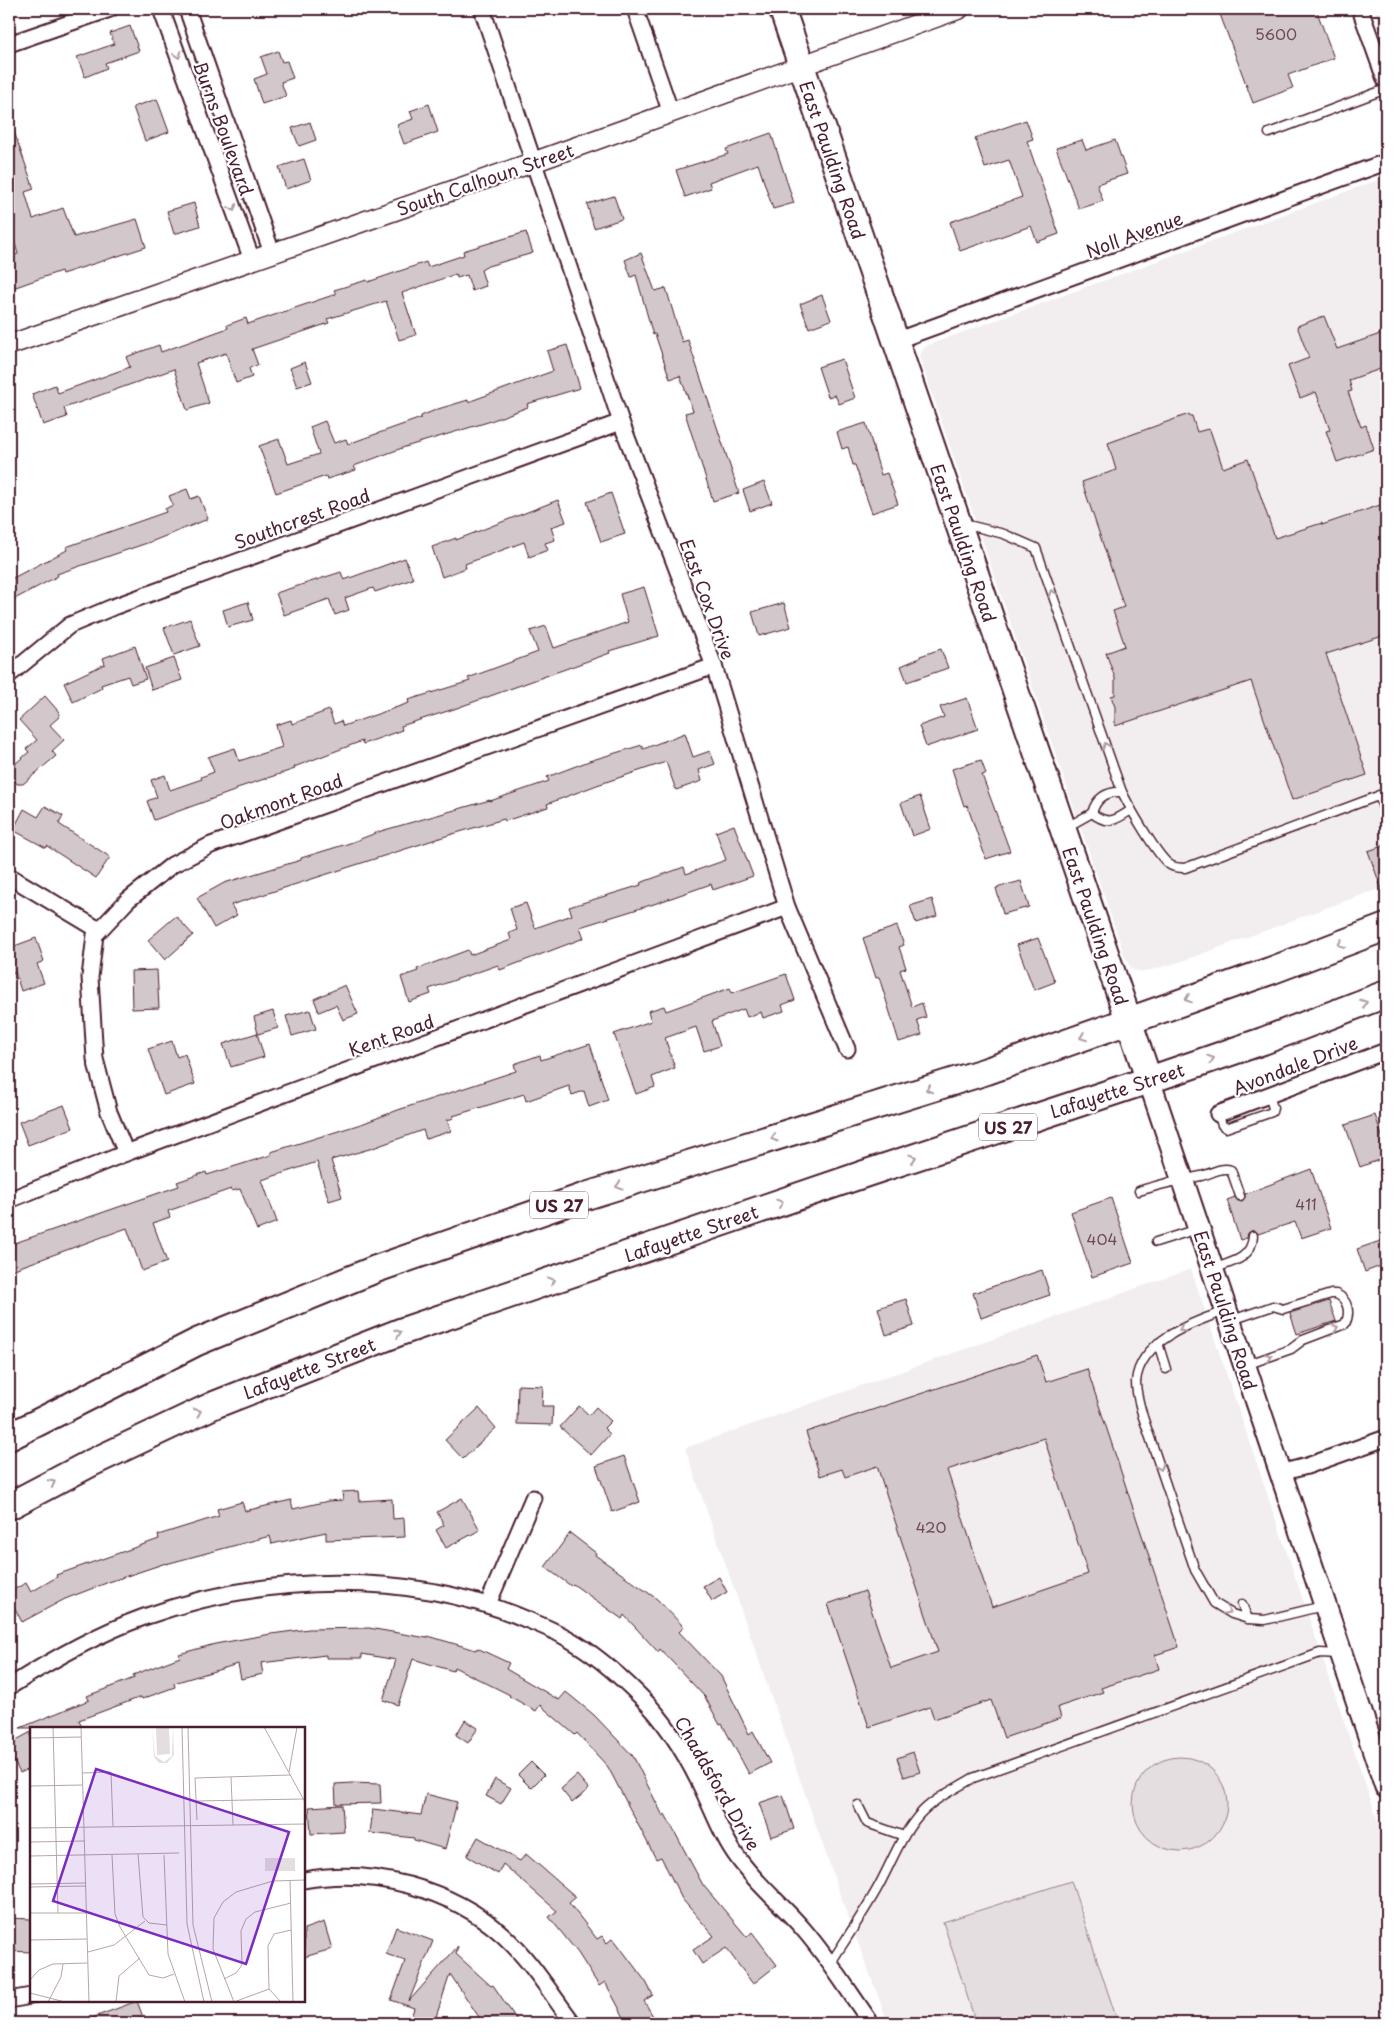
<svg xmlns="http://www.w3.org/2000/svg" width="1395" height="2032" font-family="'Playpen Sans',sans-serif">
	<rect width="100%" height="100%" fill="#fff"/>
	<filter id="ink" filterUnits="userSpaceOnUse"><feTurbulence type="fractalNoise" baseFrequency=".02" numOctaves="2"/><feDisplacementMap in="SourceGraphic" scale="10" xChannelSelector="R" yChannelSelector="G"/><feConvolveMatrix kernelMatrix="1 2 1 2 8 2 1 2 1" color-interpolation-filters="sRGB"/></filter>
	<g filter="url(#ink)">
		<!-- built -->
		<g fill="#f2eeef">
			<polygon points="1374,9 1386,9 1386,42"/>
			<polygon points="1386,177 1386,886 1180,962 1144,972 1132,970 1125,957 919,356 923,349 928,345"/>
			<polygon points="1191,1269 1386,1845 1386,2023 888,2023 843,1903 685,1448"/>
		</g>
		<!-- green -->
		<g fill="#e5dee0" stroke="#987e86">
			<circle cx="1180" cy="1804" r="47"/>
			<polygon points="1071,1881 1118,2023 976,2023 943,1922"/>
		</g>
		<!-- building -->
		<g fill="#d2c7cb" stroke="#4a1f2b" fill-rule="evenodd">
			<polygon points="1218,9 1316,9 1334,58 1288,75 1293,88 1253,103"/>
			<polygon points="130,26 139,51 105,63 107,68 85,77 77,57 114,44 110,33"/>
			<polygon points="278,51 282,62 287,61 293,78 281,82 286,96 262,104 254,79 267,74 261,57"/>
			<polygon points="157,99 169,132 145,141 133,107"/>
			<polygon points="429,104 438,132 404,144 397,125 413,119 410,111"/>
			<polygon points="1026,120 1033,139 1027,141 1059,234 1037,242 1031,226 960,251 950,222 1022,197 1009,160 985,168 975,138"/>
			<polygon points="310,122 316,140 299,146 292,128"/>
			<polygon points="9,123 11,123 34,189 25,192 33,219 63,208 74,237 137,219 146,247 62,274 61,271 13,288 9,276 9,257 18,254 9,223"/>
			<polygon points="771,133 794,203 773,209 758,164 709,182 711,188 685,197 676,170 728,154 726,149"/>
			<polygon points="1082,140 1086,150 1115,140 1127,174 1097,184 1103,201 1079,209 1056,148"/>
			<polygon points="304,159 311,180 286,189 279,167"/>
			<polygon points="614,196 622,219 594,228 587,204"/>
			<polygon points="194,203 200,226 174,234 167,211"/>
			<polygon points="526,232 533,253 488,266 481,270 486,286 472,291 467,275 457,278 456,274 402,293 416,335 399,340 386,301 327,319 329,323 252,349 258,365 249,368 252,377 236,383 226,353 196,363 209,403 187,410 174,369 64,408 67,417 43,425 32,394 55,385 58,393 130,367 126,357 159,345 161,352 228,328 227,325 246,318 248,324 336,294 334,290 367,280 368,282 426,262 428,267 464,255 463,251"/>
			<polygon points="641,253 655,291 666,288 682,342 688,340 739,493 713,501 685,413 693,411 680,376 670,379 655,334 653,335 636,275 631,277 625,260"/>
			<polygon points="822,295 831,320 809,328 800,304"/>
			<polygon points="1324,316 1337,349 1386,332 1386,367 1349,380 1352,391 1348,392 1361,427 1366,425 1374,449 1337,462 1326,431 1330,430 1316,392 1300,398 1288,366 1309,358 1297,326"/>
			<polygon points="567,345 580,388 527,404 528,407 488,422 405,447 354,466 356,470 327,479 326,476 276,493 259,446 279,439 288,464 319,454 310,427 325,421 334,443 346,439 348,444 421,418 421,416 438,409 468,400 468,402 553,371 547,351"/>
			<polygon points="842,359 855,398 839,404 835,395 828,397 818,367"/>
			<polygon points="305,362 312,382 297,387 290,368"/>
			<polygon points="1189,414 1190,416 1192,416 1197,432 1208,429 1210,430 1223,468 1248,459 1275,538 1322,523 1322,525 1386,503 1386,635 1326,654 1367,775 1292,800 1251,681 1115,726 1115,707 1111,696 1115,695 1115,678 1106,653 1125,646 1113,611 1124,607 1082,482 1116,470 1108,443"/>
			<polygon points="866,423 881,475 887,473 898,504 872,513 855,465 853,465 848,447 842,449 837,432"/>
			<polygon points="764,482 772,503 750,511 743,490"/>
			<polygon points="187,489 191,499 199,496 208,519 153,541 57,574 58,576 9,602 9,580 67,550 66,547 166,512 165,509 173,505 169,496"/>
			<polygon points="611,493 625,534 601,542 587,502"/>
			<polygon points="558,500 566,522 551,527 555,540 545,543 548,550 529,557 524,542 465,564 466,568 442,577 432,547 456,538 456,540"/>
			<polygon points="405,558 413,579 375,592 373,588 345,598 349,610 335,615 329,599 284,615 276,593 341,572 344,580"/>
			<polygon points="644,587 659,636 609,651 610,653 454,709 401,726 402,730 363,744 362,741 294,767 295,769 237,788 237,790 154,820 147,801 157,797 151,780 165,775 170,790 202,779 201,777 214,772 208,757 235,748 239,761 282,747 276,725 291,720 292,724 329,710 334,724 341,721 343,726 409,703 408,700 470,681 468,678 538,652 530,631 546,626 554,648 628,622 620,594"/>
			<polygon points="248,602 253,620 228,627 223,610"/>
			<polygon points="784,603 791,627 759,636 752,612"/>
			<polygon points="190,619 200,646 174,655 164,628"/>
			<polygon points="135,646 146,679 131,684 128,676 101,685 102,688 73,702 64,683 105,664 103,658"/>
			<polygon points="941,649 948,668 907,682 901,666 920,658 920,656"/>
			<polygon points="174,658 182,680 152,690 145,668"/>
			<polygon points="45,696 59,712 59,717 50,725 64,740 52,751 56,756 23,784 17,784 9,774 9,769 29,752 26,749 37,740 19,720"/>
			<polygon points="967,698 978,729 926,747 919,726 944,717 940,707"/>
			<polygon points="685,733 693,757 710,751 715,764 699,770 702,781 676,790 666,762 597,785 547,804 548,807 505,821 504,819 446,836 231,905 237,915 214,928 197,898 224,883 301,860 301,858 350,843 381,831 490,800 490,801 549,781 547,777 589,761 642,745 643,749"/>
			<polygon points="981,760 986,774 982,775 1010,851 986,859 967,805 964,806 952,769"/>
			<polygon points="920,796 931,829 912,836 901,803"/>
			<polygon points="45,806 63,816 59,824 110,857 96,878 47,846 46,848 13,830 24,809 38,817"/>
			<polygon points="734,825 753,876 713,890 711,884 654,904 580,927 584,938 500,970 498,965 429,989 431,994 409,1002 401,977 418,971 417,969 468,950 470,955 511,940 509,933 517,930 510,908 526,903 535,928 572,915 569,907 641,885 640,883 684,867 686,874 726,860 716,832"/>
			<polygon points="1386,845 1386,896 1384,896 1368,851"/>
			<polygon points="1021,881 1029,907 1003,914 996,888"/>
			<polygon points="932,899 937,916 916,923 910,906"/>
			<polygon points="176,916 193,935 165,960 148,940"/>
			<polygon points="897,926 904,945 899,947 906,968 900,970 912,1007 922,1003 926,1017 917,1020 922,1035 899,1042 879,977 876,978 863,938"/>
			<polygon points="36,938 44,961 37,964 44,983 21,991 15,972 9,974 9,948"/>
			<polygon points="1038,938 1055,982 1034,990 1017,945"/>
			<polygon points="157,970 159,1008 132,1009 131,971"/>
			<polygon points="786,974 795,1000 782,1005 784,1011 763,1018 761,1012 747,1017 744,1009 712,1021 720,1046 704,1051 696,1027 665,1038 675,1068 652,1077 655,1087 636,1094 614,1034 651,1021 648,1011 664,1006 666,1011 730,988 732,993"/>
			<polygon points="345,985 358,1014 343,1020 336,1005 319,1012 314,999"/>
			<polygon points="310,1010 316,1029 292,1036 286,1016"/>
			<polygon points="273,1011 278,1028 258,1034 254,1017"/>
			<polygon points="257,1033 264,1057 231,1067 223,1044"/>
			<polygon points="172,1041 177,1057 185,1054 195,1084 164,1095 148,1049"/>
			<polygon points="590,1044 608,1100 589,1107 584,1091 572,1095 569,1086 526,1101 524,1094 453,1116 454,1118 447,1120 451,1131 426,1139 423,1130 373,1148 331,1160 342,1197 329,1201 317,1162 262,1180 277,1222 257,1230 240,1189 232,1191 231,1189 168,1211 170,1217 153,1223 167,1262 142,1271 127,1228 9,1271 9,1245 179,1186 177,1182 206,1172 207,1175 271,1155 271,1152 364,1123 398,1110 516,1071 514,1064 540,1055 541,1060"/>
			<polygon points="64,1105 73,1128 28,1145 19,1122"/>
			<polygon points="1375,1115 1386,1148 1386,1157 1360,1167 1345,1125"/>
			<polygon points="1311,1169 1331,1228 1301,1238 1295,1222 1258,1234 1256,1231 1251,1231 1248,1233 1247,1238 1240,1240 1227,1200 1235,1197 1238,1201 1242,1201 1245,1198 1245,1194"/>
			<polygon points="1111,1198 1133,1263 1092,1277 1071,1212"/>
			<polygon points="1386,1239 1386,1264 1365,1272 1357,1249"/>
			<polygon points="1042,1270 1050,1295 981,1318 973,1293"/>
			<polygon points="906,1299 914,1326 886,1335 878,1308"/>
			<polygon points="1329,1301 1336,1321 1297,1334 1290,1313"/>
			<path d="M1037 1355 1046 1382 1087 1369 1179 1647 1155 1655 1159 1669 1101 1688 1103 1692 1058 1707 1061 1718 1004 1738 991 1700 934 1719 930 1707 869 1727 828 1604 865 1591 891 1668 938 1652 877 1466 845 1477 842 1469 820 1476 806 1432ZM1044 1438 1088 1574 992 1607 947 1470Z"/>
			<polygon points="518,1385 543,1386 542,1406 553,1406 552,1425 517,1424"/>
			<polygon points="579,1406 589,1415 596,1407 611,1421 604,1428 610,1434 591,1455 560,1427"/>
			<polygon points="479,1408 496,1428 463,1459 445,1440"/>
			<polygon points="624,1456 640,1502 612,1512 596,1466"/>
			<polygon points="358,1491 359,1501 392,1499 393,1519 404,1518 405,1537 326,1540 326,1532 272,1544 270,1536 166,1564 166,1563 109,1582 65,1599 22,1622 9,1598 9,1592 26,1583 31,1592 57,1577 56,1575 159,1539 158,1535 219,1516 217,1509 242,1502 245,1511 291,1500 293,1509 328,1501 343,1500 342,1492"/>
			<polygon points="462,1498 480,1530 446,1548 436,1530 444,1525 437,1512"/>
			<polygon points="570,1533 596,1553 595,1555 657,1599 684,1627 679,1632 721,1676 749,1734 753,1731 770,1763 749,1774 722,1724 720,1725 705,1697 660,1649 658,1652 624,1615 622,1619 573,1584 571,1586 545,1567"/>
			<polygon points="719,1577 727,1592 712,1601 703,1586"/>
			<polygon points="369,1628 427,1638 428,1636 476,1650 477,1648 509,1663 506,1669 559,1700 566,1692 594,1715 633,1756 663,1816 665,1814 703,1885 747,1937 752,1932 777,1965 753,1984 726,1948 702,1964 693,1950 714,1936 682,1899 661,1857 656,1859 608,1767 577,1733 575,1735 540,1705 536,1711 509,1696 510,1695 454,1667 453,1671 413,1659 398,1705 383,1700 396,1660 362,1654 362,1658 326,1658 326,1655 261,1663 263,1674 241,1679 238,1664 174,1683 175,1687 142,1699 141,1697 79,1720 82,1728 20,1728 89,1700 87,1696 134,1678 133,1675 180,1657 179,1654 215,1644 271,1634 309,1629"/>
			<polygon points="465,1720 478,1728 468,1743 456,1735"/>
			<polygon points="31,1732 31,1768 20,1773 9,1751 9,1744"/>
			<polygon points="913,1752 920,1772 904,1777 897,1758"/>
			<polygon points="531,1762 544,1775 531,1788 518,1775"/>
			<polygon points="577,1775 589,1789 572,1803 561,1789"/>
			<polygon points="495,1779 511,1788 501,1804 486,1796"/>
			<polygon points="352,1783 380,1784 381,1803 336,1804 335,1784"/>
			<polygon points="426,1794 457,1802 445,1849 414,1840 414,1838 370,1833 373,1809 421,1815"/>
			<polygon points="783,1795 794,1829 771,1837 759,1803"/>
			<polygon points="342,1805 344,1832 311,1834 309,1807"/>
			<polygon points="478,1837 520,1861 526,1854 576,1897 569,1903 597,1939 602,1936 607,1943 613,1938 646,1982 653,1995 644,2001 657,2023 627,2023 605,1982 599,1986 578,1953 549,1917 557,1911 503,1864 498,1874 467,1856"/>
			<polygon points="9,1918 31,1919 31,1952 9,1951"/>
			<polygon points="324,1922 332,1949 304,1957 304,1929"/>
			<polygon points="396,1927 433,1941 409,2001 458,1946 456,1954 491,1986 493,1985 519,2023 483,2023 450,1974 434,2023 411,2018 414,2008 391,2000 405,1961 386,1954"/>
			<polygon points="137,2001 143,2017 128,2023 81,2023 81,2022"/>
		</g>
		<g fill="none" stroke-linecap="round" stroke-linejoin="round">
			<defs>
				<g id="service">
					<polyline points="1269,133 1386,89"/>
					<path d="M964 524 1004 534 1036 548 1122 792C1130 808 1157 856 1170 865 1175 868 1180 868 1185 868L1386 793"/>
					<polyline points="1386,665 1386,669"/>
					<polyline points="1379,795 1386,817"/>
					<path d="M1092 813C1096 798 1107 791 1122 792"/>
					<path d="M1067 827 1092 813C1108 826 1116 820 1131 810"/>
					<polyline points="1218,1114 1222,1125 1226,1128 1272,1112 1273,1108 1269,1095"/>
					<path d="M1139 1191C1160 1184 1180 1180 1201 1176 1211 1174 1221 1166 1231 1170L1240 1196"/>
					<polyline points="1156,1242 1197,1229"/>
					<path d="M1215 1268C1233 1262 1252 1258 1253 1236"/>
					<path d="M1225 1311C1193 1322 1139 1341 1136 1382 1136 1394 1140 1406 1143 1417L1195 1570 1214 1603 1232 1614 1248 1619 1265 1620 1323 1606"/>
					<path d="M1232 1320 1273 1306 1283 1309 1331 1294H1336C1348 1299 1351 1313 1345 1324L1303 1340 1291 1349 1246 1365"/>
					<polyline points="1158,1343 1166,1369"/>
					<polyline points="1242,1604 1248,1619"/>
					<polyline points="858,1805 867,1823 904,1836"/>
					<path d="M830 1964C846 1939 863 1914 877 1889 891 1864 900 1837 919 1815 933 1799 955 1789 973 1778L1320 1653 1339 1654"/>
				</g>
				<g id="minor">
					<polyline points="161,9 252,260"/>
					<polyline points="187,9 272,253"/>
					<polyline points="482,9 621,422 714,666 787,907 847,1049"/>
					<polyline points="635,9 671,113"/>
					<polyline points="1360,9 1386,82"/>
					<polyline points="9,44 110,9"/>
					<polyline points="895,341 1386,162"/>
					<polyline points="9,675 70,625 113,607 621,422"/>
					<polyline points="9,876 99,930"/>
					<polyline points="1218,1114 1386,1051"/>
					<polyline points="126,1153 109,1112 95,1059 90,977 95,935 128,900 172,865 211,845 714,666"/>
					<polyline points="9,1200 126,1153 787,907"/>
					<polyline points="1280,1473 1307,1466 1386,1438"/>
					<polyline points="488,1604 533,1498"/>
					<path d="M9 1687C51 1660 97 1634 144 1617 266 1574 408 1569 528 1620 541 1625 555 1631 567 1638 594 1653 618 1674 640 1696 667 1722 687 1756 703 1790 714 1813 723 1838 738 1858 757 1885 783 1905 804 1930 829 1959 849 1992 871 2023"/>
					<path d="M304 1880C371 1867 453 1889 504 1936 531 1961 551 1994 573 2023"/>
					<polyline points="9,2000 31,1996"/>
				</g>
				<polyline id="tertiary" points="9,345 534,162 959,9"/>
				<polyline id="secondary" points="1149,1080 1386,1787"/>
				<polyline id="primary" points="782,9 1149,1080"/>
				<g id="trunk">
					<polyline points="9,1437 197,1342 376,1269 586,1196 987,1071 1270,971 1386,927"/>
					<polyline points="9,1506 91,1463 214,1405 400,1332 867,1173 1149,1080 1263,1041 1386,994"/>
				</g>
			</defs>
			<!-- service casing -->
			<use href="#service" stroke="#4a1f2b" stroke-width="11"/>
			<!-- minor casing -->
			<use href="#minor" stroke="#4a1f2b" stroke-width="19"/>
			<!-- tertiary casing -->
			<use href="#tertiary" stroke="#4a1f2b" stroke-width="22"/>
			<!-- secondary casing -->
			<use href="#secondary" stroke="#4a1f2b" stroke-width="25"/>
			<!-- primary casing -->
			<use href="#primary" stroke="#4a1f2b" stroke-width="29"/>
			<!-- trunk casing -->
			<use href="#trunk" stroke="#4a1f2b" stroke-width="30"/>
			<!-- service -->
			<use href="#service" stroke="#fff" stroke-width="8"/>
			<!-- minor -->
			<use href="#minor" stroke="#fff" stroke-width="15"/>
			<!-- tertiary -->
			<use href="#tertiary" stroke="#fff" stroke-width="19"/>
			<!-- secondary -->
			<use href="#secondary" stroke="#fff" stroke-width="21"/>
			<!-- primary -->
			<use href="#primary" stroke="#fff" stroke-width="25"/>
			<!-- trunk -->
			<use href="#trunk" stroke="#fff" stroke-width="26"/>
		</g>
		<!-- one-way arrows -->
		<defs><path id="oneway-chevron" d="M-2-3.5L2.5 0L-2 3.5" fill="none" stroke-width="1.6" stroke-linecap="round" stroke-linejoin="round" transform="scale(1.25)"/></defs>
		<g stroke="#ae9aa0">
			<use href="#oneway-chevron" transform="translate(178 55) rotate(70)"/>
			<use href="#oneway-chevron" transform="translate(233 208) rotate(70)"/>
			<use href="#oneway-chevron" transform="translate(1052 593) rotate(-110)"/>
			<use href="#oneway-chevron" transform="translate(1106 746) rotate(-110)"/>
			<use href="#oneway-chevron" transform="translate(1341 944) rotate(159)"/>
			<use href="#oneway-chevron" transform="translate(1188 999) rotate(161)"/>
			<use href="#oneway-chevron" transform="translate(1364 1003) rotate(-21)"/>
			<use href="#oneway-chevron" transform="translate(1083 1037) rotate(159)"/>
			<use href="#oneway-chevron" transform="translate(1211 1059) rotate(-19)"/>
			<use href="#oneway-chevron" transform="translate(929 1089) rotate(163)"/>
			<use href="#oneway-chevron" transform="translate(774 1138) rotate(163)"/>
			<use href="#oneway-chevron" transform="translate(913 1158) rotate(-18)"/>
			<use href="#oneway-chevron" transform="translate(619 1186) rotate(163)"/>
			<use href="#oneway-chevron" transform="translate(780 1203) rotate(-19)"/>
			<use href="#oneway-chevron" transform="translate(552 1281) rotate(-19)"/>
			<use href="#oneway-chevron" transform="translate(1335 1328) rotate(-22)"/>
			<use href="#oneway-chevron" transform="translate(1182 1329) rotate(153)"/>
			<use href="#oneway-chevron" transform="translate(398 1333) rotate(-20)"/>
			<use href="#oneway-chevron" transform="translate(1269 1357) rotate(-20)"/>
			<use href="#oneway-chevron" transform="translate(198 1412) rotate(-25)"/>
			<use href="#oneway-chevron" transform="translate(1160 1467) rotate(71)"/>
			<use href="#oneway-chevron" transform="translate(52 1483) rotate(-28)"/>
			<use href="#oneway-chevron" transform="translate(1227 1611) rotate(29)"/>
		</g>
	</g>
	<g text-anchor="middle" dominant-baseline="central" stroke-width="4.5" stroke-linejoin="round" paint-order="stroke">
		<!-- number labels -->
		<g font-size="15" fill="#6c4953">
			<text x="1276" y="33">5600</text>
			<text x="1306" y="1203">411</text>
			<text x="1102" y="1238">404</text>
			<text x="931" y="1526">420</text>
		</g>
		<!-- shield labels -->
		<g fill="#fff" stroke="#80626b" stroke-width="1">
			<rect x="979" y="1113.5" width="58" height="27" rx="4"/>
			<rect x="530" y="1191.5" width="58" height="27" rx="4"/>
		</g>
		<g font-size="16" font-weight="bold" fill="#4a1f2b">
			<text x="1008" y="1127">US 27</text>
			<text x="559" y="1205">US 27</text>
		</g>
		<!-- street labels -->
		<g font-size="18" fill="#4a1f2b" stroke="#fff">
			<text transform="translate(224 128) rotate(70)">Burns Boulevard</text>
			<text transform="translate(833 160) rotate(71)">East Paulding Road</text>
			<text transform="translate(485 179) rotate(-19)">South Calhoun Street</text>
			<text transform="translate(1134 234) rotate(-20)">Noll Avenue</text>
			<text transform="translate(302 518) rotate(-20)">Southcrest Road</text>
			<text transform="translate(964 543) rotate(71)">East Paulding Road</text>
			<text transform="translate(708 599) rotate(70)">East Cox Drive</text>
			<text transform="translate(281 801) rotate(-20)">Oakmont Road</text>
			<text transform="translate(1096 926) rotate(71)">East Paulding Road</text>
			<text transform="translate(391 1035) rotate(-20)">Kent Road</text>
			<text transform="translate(1295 1065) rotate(-21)">Avondale Drive</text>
			<text transform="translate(1117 1090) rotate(-18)">Lafayette Street</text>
			<text transform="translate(691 1233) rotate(-19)">Lafayette Street</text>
			<text transform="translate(1226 1310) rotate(72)">East Paulding Road</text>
			<text transform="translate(309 1368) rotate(-21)">Lafayette Street</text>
			<text transform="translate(718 1783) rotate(60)">Chaddsford Drive</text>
		</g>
	</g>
	<!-- overview -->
	<g transform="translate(30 1727)">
		<rect width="275" height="275" fill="#fff"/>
		<path d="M122 0 125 29 134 35 142 29 143 0 144 28 137 36H129L124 30ZM126 0H139L140 27 127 28ZM235 131H265V144H235Z" fill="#e5dee0"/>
		<path fill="none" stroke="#b7a5aa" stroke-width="1" d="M23 0 28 186M51 0 59 275M152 0 157 197 174 275M158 0 163 198 182 275M234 0 275 75M0 11 51 10M259 45 267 0M52 46 81 45 83 99M201 50 203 98M0 59 53 58M166 74 273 72M167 93 165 51 260 48M0 101 275 97M0 115 55 114M108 127 113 190 119 196 137 198M82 128 85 187 90 200 119 248 133 251 144 247M134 128 138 227 155 275M0 129 149 126M260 153 263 275M0 157 55 156M0 160 56 159M0 186H56M0 213 57 212M58 225 84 218 115 194M194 252 206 246 212 238 211 204 216 192 225 185 261 176M0 253 9 243 23 237 58 236M239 262 204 275 183 222 184 191 193 175 206 165 243 154 275 153M0 266 35 275M18 275 31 250 33 237M86 275 89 249 110 231M251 275 239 262 238 219 244 207 261 203"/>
		<path fill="#7b2cbf" fill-opacity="0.15" stroke="#7b2cbf" stroke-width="2.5" d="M66 42 259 105 216 237 23 174Z"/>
		<rect width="275" height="275" fill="none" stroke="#4a1f2b" stroke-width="2.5"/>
	</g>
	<!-- margin -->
	<rect width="1395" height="2032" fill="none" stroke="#fff" stroke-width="30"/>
	<rect x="15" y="15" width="1365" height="2002" fill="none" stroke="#4a1f2b" stroke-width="2" filter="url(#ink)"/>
</svg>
